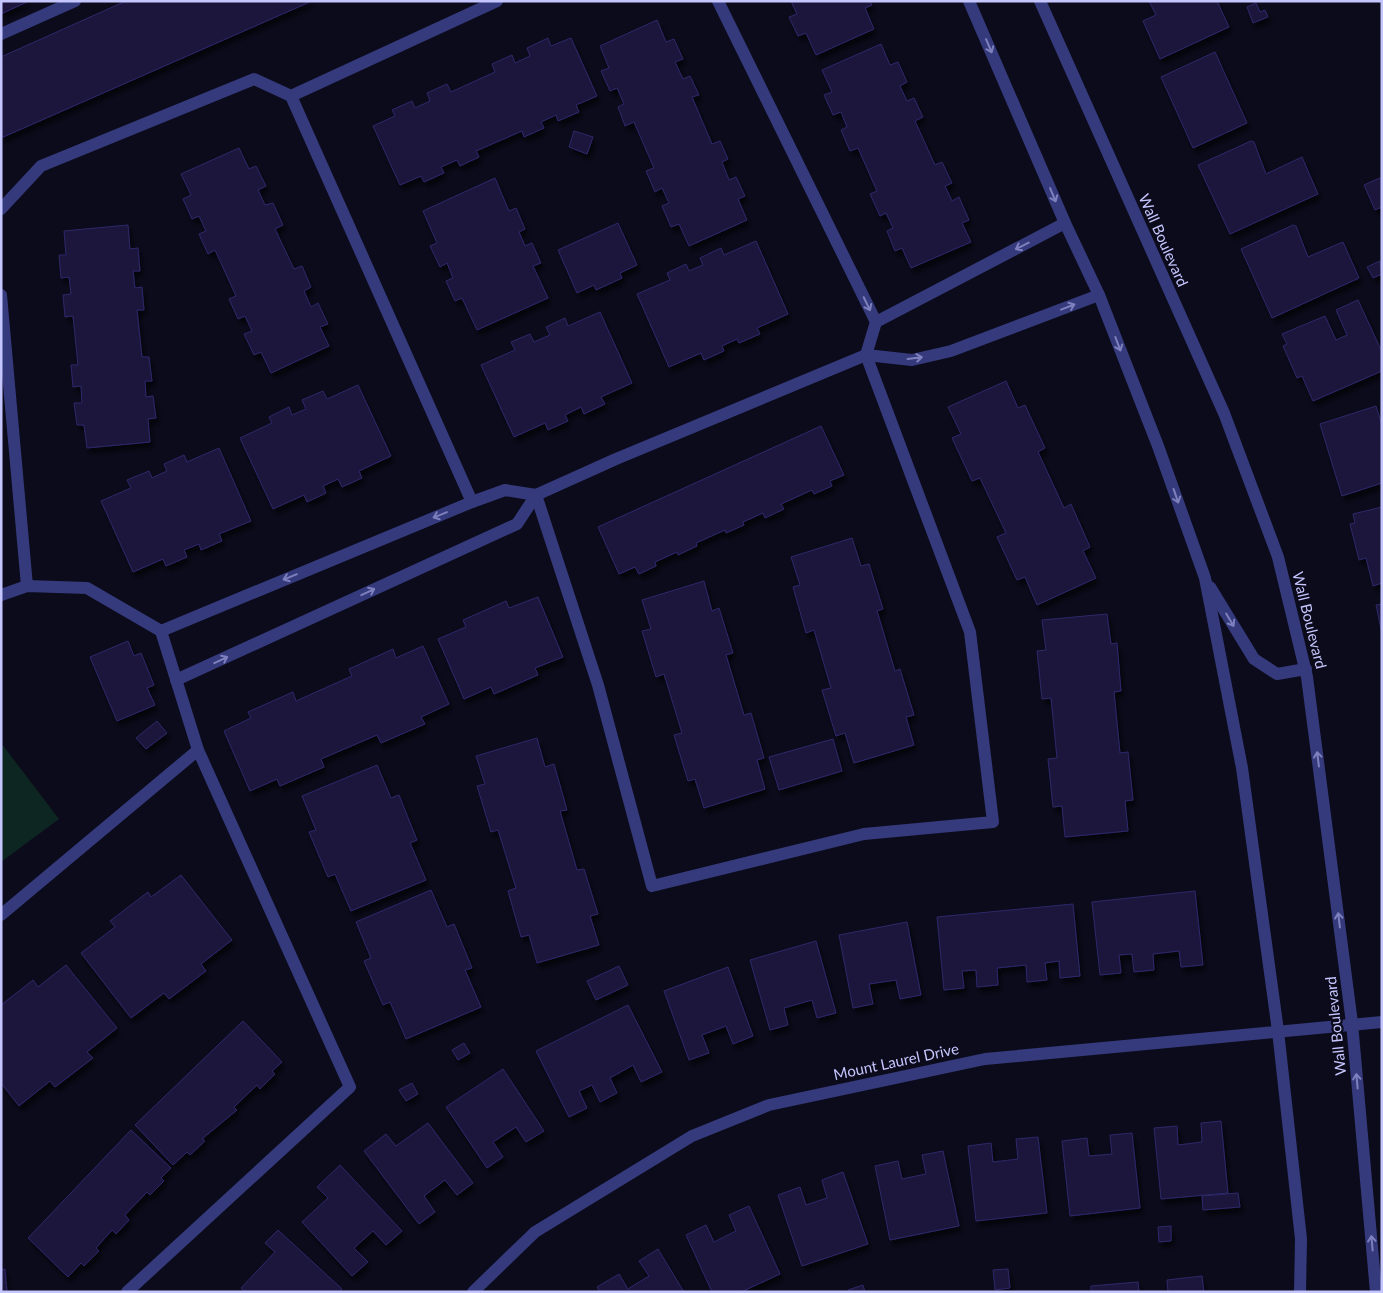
<svg xmlns="http://www.w3.org/2000/svg" width="1383" height="1293" font-family="Lato,sans-serif">
	<defs>
		<filter id="shadow"><feDropShadow dx="3" dy="5.5" stdDeviation="2.5" flood-color="#0009"/></filter>
	</defs>
	<rect width="100%" height="100%" fill="#0c0b1c"/>
	<!-- green -->
	<polygon fill="#0e2622" points="1,743 59,819 1,862"/>
	<!-- building -->
	<g fill="#1a173d" stroke="#2e2869" filter="url(#shadow)">
		<polygon points="1,1 29,1 1,14"/>
		<polygon points="126,1 312,1 1,138 1,57"/>
		<polygon points="791,1 870,1 872,5 865,8 874,29 816,55 806,33 798,36 789,17 797,14"/>
		<polygon points="1149,1 1217,1 1229,27 1160,59 1143,21 1156,15"/>
		<polygon points="1256,3 1260,12 1265,10 1268,17 1253,23 1247,7"/>
		<polygon points="657,20 666,42 674,39 683,59 675,62 683,79 690,76 699,95 692,97 712,144 720,141 728,159 722,162 729,180 736,177 745,196 738,199 747,220 689,246 679,224 671,227 662,206 669,203 662,188 655,192 646,171 654,168 634,122 625,126 618,107 624,104 617,88 610,91 601,71 609,68 600,46"/>
		<polygon points="548,38 551,46 571,38 597,96 576,105 579,112 558,121 556,115 541,122 544,128 524,137 522,131 476,151 479,157 460,166 457,160 441,167 444,173 424,182 421,176 400,185 373,126 395,116 392,110 412,101 415,108 430,101 427,93 447,84 451,92 495,72 492,64 512,55 515,63 530,56 527,48"/>
		<polygon points="881,44 890,65 898,62 907,82 900,86 907,101 914,98 923,117 915,121 935,165 942,162 952,183 945,186 952,201 959,197 969,220 962,223 971,242 911,268 902,248 895,251 887,231 893,228 886,213 880,216 870,194 877,191 858,148 850,151 841,130 847,127 841,112 833,115 824,95 832,92 822,70"/>
		<polygon points="1215,52 1247,123 1193,148 1161,77"/>
		<polygon points="574,131 593,137 587,154 569,147"/>
		<polygon points="1251,141 1254,142 1266,174 1302,157 1318,194 1230,234 1198,165"/>
		<polygon points="239,148 249,169 256,166 266,186 258,190 265,205 273,203 283,225 275,229 294,269 302,266 311,287 304,291 311,307 318,303 328,324 320,327 329,346 271,373 261,352 254,355 244,334 252,331 245,316 238,319 229,299 236,296 215,250 208,254 199,234 206,231 199,216 192,219 183,199 191,195 181,174"/>
		<polygon points="1382,177 1382,207 1375,210 1364,185"/>
		<polygon points="495,178 509,211 516,208 525,229 519,232 525,246 532,243 541,263 533,266 548,298 477,330 462,298 455,301 446,281 453,278 447,263 440,267 430,246 437,243 423,211"/>
		<polygon points="618,223 637,265 620,273 622,278 596,290 594,285 577,293 558,250"/>
		<polygon points="128,225 130,249 138,248 140,271 133,271 135,288 142,287 144,310 137,310 142,357 149,357 152,381 145,381 146,397 153,396 156,418 148,419 150,442 87,448 84,425 77,425 74,403 82,403 81,386 73,387 71,365 78,365 73,316 65,317 63,295 71,294 69,277 61,278 59,255 66,255 64,231"/>
		<polygon points="1293,225 1296,226 1308,257 1343,242 1359,278 1272,318 1241,249"/>
		<polygon points="756,241 788,314 757,328 760,334 739,343 737,339 722,346 724,351 704,360 701,353 669,367 637,294 670,280 667,273 686,264 689,271 703,265 700,258 721,248 724,255"/>
		<polygon points="1380,261 1382,274 1373,278 1367,267"/>
		<polygon points="1358,300 1382,352 1382,371 1313,401 1302,376 1297,378 1283,346 1287,344 1282,334 1325,316 1336,340 1347,335 1336,310"/>
		<polygon points="600,312 632,383 601,397 605,404 584,414 581,407 565,415 568,421 548,430 545,423 514,437 481,365 515,350 511,342 530,334 534,342 550,335 546,327 565,318 568,326"/>
		<polygon points="1006,381 1018,408 1025,405 1045,448 1038,452 1064,508 1071,504 1090,547 1083,551 1096,578 1037,605 1025,577 1017,580 997,537 1006,533 980,478 972,481 952,438 961,434 948,407"/>
		<polygon points="358,385 391,456 359,471 362,478 342,487 338,479 323,486 326,493 307,502 304,495 273,509 240,438 272,423 269,417 289,407 292,415 306,409 302,400 323,391 327,399"/>
		<polygon points="1376,406 1382,425 1382,483 1342,496 1320,424"/>
		<polygon points="821,426 844,475 830,481 832,486 814,494 812,490 781,504 784,509 765,518 763,513 743,522 744,525 726,533 725,530 696,543 697,546 678,555 677,552 655,562 656,566 639,574 635,567 619,574 598,527"/>
		<polygon points="219,448 251,521 219,534 222,541 201,550 199,544 184,550 187,557 166,566 163,559 133,572 101,501 131,488 127,480 149,471 152,478 167,471 164,464 184,455 187,462"/>
		<polygon points="1382,507 1382,583 1373,586 1366,558 1359,560 1350,524 1355,523 1353,514"/>
		<polygon points="852,538 861,566 869,564 883,609 877,611 895,671 900,669 914,715 906,717 914,745 854,763 845,733 836,736 822,690 831,688 814,630 806,633 793,587 800,585 791,557"/>
		<polygon points="704,581 712,611 719,608 733,653 726,655 744,715 751,713 764,758 757,760 765,789 704,808 695,779 688,781 674,735 682,733 664,674 656,677 642,631 651,629 642,600"/>
		<polygon points="538,597 563,657 535,668 538,675 494,694 491,687 464,699 438,639 466,627 463,620 506,601 509,608"/>
		<polygon points="1382,604 1382,634 1376,605"/>
		<polygon points="1107,614 1111,644 1117,643 1121,691 1114,692 1120,753 1128,752 1133,800 1125,801 1128,831 1065,837 1062,806 1053,807 1048,759 1057,758 1051,698 1042,699 1037,651 1046,650 1042,620"/>
		<polygon points="128,641 134,656 141,653 154,685 147,688 155,705 117,721 90,657"/>
		<polygon points="423,646 449,704 421,717 425,724 381,743 377,735 321,759 324,767 280,786 277,779 250,791 224,731 251,718 248,712 293,692 296,701 352,676 349,669 393,649 396,658"/>
		<polygon points="157,721 167,733 146,749 136,738"/>
		<polygon points="537,738 545,767 554,764 567,810 560,811 577,870 584,869 598,914 590,916 599,945 537,963 529,935 521,937 508,891 516,888 498,830 491,832 477,786 485,784 476,756"/>
		<polygon points="833,739 842,771 779,790 769,757"/>
		<polygon points="377,765 391,798 399,795 417,840 410,843 426,880 351,911 335,874 328,877 309,832 316,830 302,796"/>
		<polygon points="181,875 232,940 201,964 206,971 169,999 164,993 131,1018 81,953 115,927 110,921 148,892 151,897"/>
		<polygon points="431,890 447,927 454,924 472,968 465,970 481,1007 406,1039 390,1002 383,1005 364,961 371,958 356,922"/>
		<polygon points="1195,891 1203,965 1181,967 1179,951 1153,954 1154,970 1134,972 1132,954 1119,955 1121,973 1100,975 1092,902"/>
		<polygon points="1073,904 1080,976 1060,978 1059,961 1045,963 1047,980 1027,982 1026,965 997,968 998,985 977,987 976,970 962,971 964,988 944,990 937,917"/>
		<polygon points="907,922 921,995 900,999 896,980 869,984 873,1004 853,1008 839,935"/>
		<polygon points="816,941 836,1013 817,1018 812,1000 784,1008 788,1025 770,1030 750,960"/>
		<polygon points="66,965 117,1028 87,1052 93,1058 55,1087 50,1081 19,1106 1,1083 1,1005 33,980 38,987"/>
		<polygon points="619,966 628,985 596,1000 587,981"/>
		<polygon points="728,967 753,1036 733,1044 726,1026 702,1035 709,1053 689,1060 664,991"/>
		<polygon points="628,1005 662,1072 641,1082 633,1065 610,1078 617,1093 600,1102 592,1085 579,1091 587,1108 569,1117 536,1051"/>
		<polygon points="243,1021 282,1062 272,1071 275,1074 260,1089 257,1085 234,1107 237,1110 202,1139 205,1141 190,1155 187,1152 173,1165 135,1125"/>
		<polygon points="464,1043 470,1053 458,1060 452,1050"/>
		<polygon points="503,1069 544,1131 526,1142 516,1127 493,1142 503,1157 487,1168 446,1107"/>
		<polygon points="412,1083 418,1094 406,1101 399,1090"/>
		<polygon points="1221,1121 1228,1193 1161,1199 1154,1128 1177,1126 1178,1145 1202,1142 1201,1123"/>
		<polygon points="428,1123 473,1183 457,1195 445,1180 424,1196 435,1212 419,1224 364,1151 386,1134 396,1146"/>
		<polygon points="131,1130 171,1168 161,1178 164,1181 150,1195 147,1192 125,1215 129,1220 116,1234 112,1230 96,1248 99,1251 84,1266 81,1263 68,1277 28,1238"/>
		<polygon points="1132,1133 1140,1208 1070,1216 1062,1141 1087,1138 1089,1156 1112,1154 1110,1135"/>
		<polygon points="1038,1137 1047,1213 976,1221 968,1146 991,1143 993,1162 1018,1159 1016,1139"/>
		<polygon points="943,1151 959,1226 890,1240 875,1166 898,1161 902,1179 926,1174 922,1155"/>
		<polygon points="340,1165 402,1231 386,1245 373,1231 354,1248 368,1262 352,1276 302,1222 328,1198 317,1187"/>
		<polygon points="843,1172 868,1244 802,1266 778,1195 800,1187 806,1205 827,1198 822,1180"/>
		<polygon points="1238,1193 1240,1207 1203,1210 1202,1196"/>
		<polygon points="749,1206 780,1274 741,1292 712,1292 686,1235 706,1225 714,1242 736,1231 729,1215"/>
		<polygon points="1171,1226 1171,1241 1159,1242 1158,1227"/>
		<polygon points="278,1230 342,1289 339,1292 245,1292 241,1288 275,1252 265,1243"/>
		<polygon points="658,1249 684,1292 600,1292 597,1287 619,1274 628,1289 649,1276 639,1261"/>
		<polygon points="5,1269 7,1292 1,1292 1,1270"/>
		<polygon points="1008,1269 1010,1288 995,1290 993,1270"/>
		<polygon points="1202,1276 1204,1292 1168,1292 1167,1280"/>
		<polygon points="1138,1282 1139,1292 1091,1292 1091,1286"/>
		<polygon points="863,1285 865,1292 849,1292 848,1290"/>
	</g>
	<g fill="none" stroke-linecap="round" stroke-linejoin="round">
		<!-- service -->
		<g stroke="#353a7c" stroke-width="12">
			<polyline points="718,1 876,322"/>
			<polyline points="1,34 75,1"/>
			<polyline points="291,96 472,502"/>
			<polyline points="1,209 41,166 254,79 291,96 497,1"/>
			<polyline points="1,295 27,586"/>
			<polyline points="536,495 598,685 652,886 864,834 993,822 970,632 866,355 876,322 1065,223"/>
			<polyline points="1,595 27,586 87,588 161,631 198,750 350,1087 127,1292"/>
			<polyline points="161,631 472,502 505,490 536,495"/>
			<polyline points="176,680 517,524 536,495 616,459 866,355 912,360 951,351 1099,295"/>
			<polyline points="1,915 198,750"/>
		</g>
		<!-- minor -->
		<polyline stroke="#353a7c" stroke-width="12" points="473,1292 535,1232 692,1136 769,1105 985,1059 1382,1022"/>
		<!-- tertiary -->
		<g stroke="#353a7c" stroke-width="12">
			<polyline points="969,1 1065,223 1099,295 1158,446 1205,578 1242,768 1278,1031 1301,1239 1300,1292"/>
			<polyline points="1040,1 1224,413 1278,557 1307,677 1352,1023 1376,1292"/>
			<polyline points="1210,587 1254,659 1277,674 1306,669"/>
		</g>
	</g>
	<!-- one-way arrows -->
	<defs><path id="oneway-shaft" d="M-6 0H5M1.5-3L5.5 0L1.5 3" fill="none" stroke-width="1.6" stroke-linecap="round" stroke-linejoin="round" transform="scale(1.25)"/></defs>
	<g stroke="#7e80be">
		<use href="#oneway-shaft" transform="translate(989 46) rotate(67)"/>
		<use href="#oneway-shaft" transform="translate(1053 195) rotate(67)"/>
		<use href="#oneway-shaft" transform="translate(1022 246) rotate(153)"/>
		<use href="#oneway-shaft" transform="translate(867 304) rotate(64)"/>
		<use href="#oneway-shaft" transform="translate(1068 307) rotate(-21)"/>
		<use href="#oneway-shaft" transform="translate(1118 344) rotate(69)"/>
		<use href="#oneway-shaft" transform="translate(915 358) rotate(-7)"/>
		<use href="#oneway-shaft" transform="translate(1176 496) rotate(71)"/>
		<use href="#oneway-shaft" transform="translate(440 515) rotate(158)"/>
		<use href="#oneway-shaft" transform="translate(290 577) rotate(158)"/>
		<use href="#oneway-shaft" transform="translate(368 592) rotate(-25)"/>
		<use href="#oneway-shaft" transform="translate(1230 620) rotate(59)"/>
		<use href="#oneway-shaft" transform="translate(221 660) rotate(-25)"/>
		<use href="#oneway-shaft" transform="translate(1318 759) rotate(-97)"/>
		<use href="#oneway-shaft" transform="translate(1339 920) rotate(-97)"/>
		<use href="#oneway-shaft" transform="translate(1357 1081) rotate(-95)"/>
		<use href="#oneway-shaft" transform="translate(1372 1243) rotate(-95)"/>
	</g>
	<g text-anchor="middle" dominant-baseline="central" stroke-width="4.5" stroke-linejoin="round" paint-order="stroke">
		<!-- street labels -->
		<g font-size="15" fill="#c6c6ff" stroke="#0c0b1c">
			<text transform="translate(1164 240) rotate(66)">Wall Boulevard</text>
			<text transform="translate(1310 620) rotate(76)">Wall Boulevard</text>
			<text transform="translate(1335 1026) rotate(-96)">Wall Boulevard</text>
			<text transform="translate(896 1061) rotate(-12)">Mount Laurel Drive</text>
		</g>
	</g>
	<!-- border -->
	<rect width="1383" height="1293" fill="none" stroke="#c6c6ff" stroke-width="5"/>
</svg>
